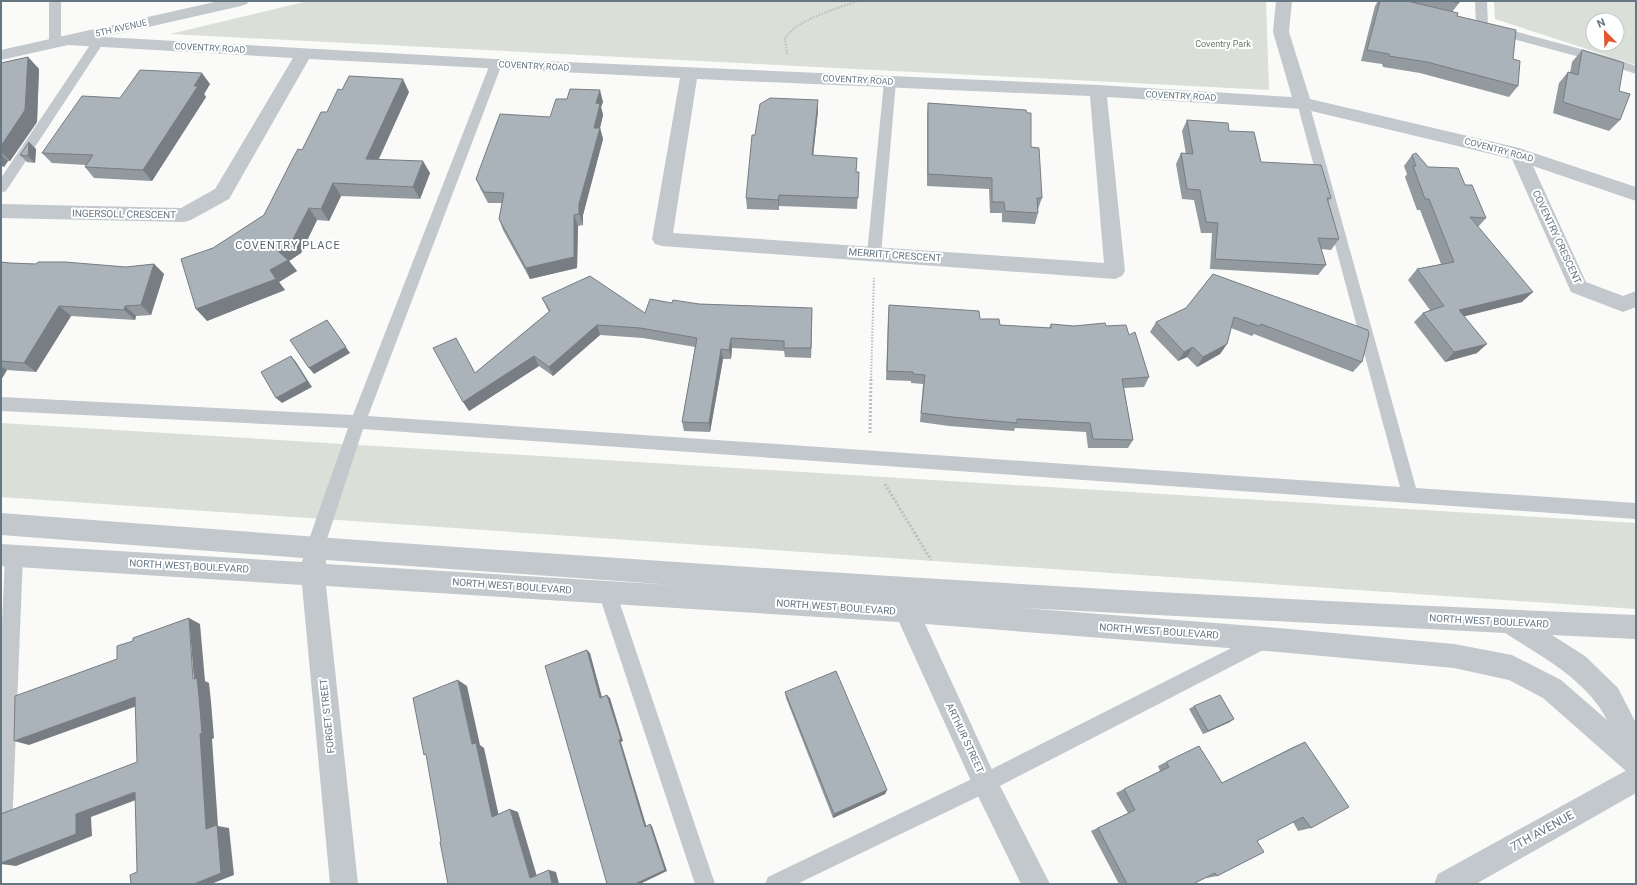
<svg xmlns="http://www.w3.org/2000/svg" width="1637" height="885" font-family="Roboto,sans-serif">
	<rect width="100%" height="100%" fill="#fafaf8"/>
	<!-- green -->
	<g fill="#dadfd7" fill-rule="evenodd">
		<polygon points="308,1 1266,1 1269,90 170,34"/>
		<path d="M1494 1H1636V65L1495 19ZM1593 20H1617V44H1593Z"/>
		<polygon points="1,423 1636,523 1636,609 1,497"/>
	</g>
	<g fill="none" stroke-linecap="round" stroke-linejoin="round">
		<!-- path-far1 -->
		<g stroke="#bbbfc2" stroke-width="2" stroke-dasharray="1.5 1.5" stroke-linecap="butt">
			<path d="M787 54 785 39C794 20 839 8 858 1"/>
			<polyline points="871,378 874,278"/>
		</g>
		<!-- path -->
		<g stroke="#bbbfc2" stroke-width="3" stroke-dasharray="2 2" stroke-linecap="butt">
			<polyline points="870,433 871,377"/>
			<polyline points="885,484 931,560"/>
		</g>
		<!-- service -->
		<g fill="#c3c8cc" fill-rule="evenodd">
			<polygon points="49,1 61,1 61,43 59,46 51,46 49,43"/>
			<polygon points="1475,1 1487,1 1488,26 1486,29 1478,29 1476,26"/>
			<polygon points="1495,26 1614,58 1636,66 1636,74 1606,64 1491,33 1489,30 1491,27"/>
			<polygon points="98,38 102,39 104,42 6,191 1,193 1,178 94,39"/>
			<polygon points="496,60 500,61 502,64 368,416 1400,487 1297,103 1299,100 1303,99 1307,100 1309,103 1416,488 1636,503 1636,519 363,429 324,548 321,554 315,556 309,554 306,548 348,428 1,411 1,397 353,415 490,64 492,61"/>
			<polygon points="890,78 894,79 896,82 881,254 879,258 874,259 869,258 867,254 884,82 886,79"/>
			<polygon points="14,548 20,550 23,556 11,855 8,862 1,865 1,647 5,556 8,550"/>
			<polygon points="607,584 613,586 616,592 715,884 695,884 598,592 601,586"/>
			<polygon points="1265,631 1271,634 1274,640 1271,646 992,790 797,884 765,884 768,877 978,776"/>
		</g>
		<!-- minor -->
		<g fill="#c3c8cc" fill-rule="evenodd">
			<path d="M219 1H249L247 4 241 6 104 37 496 59 1098 85 1292 97 1273 32 1276 1H1292L1289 32 1310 99 1519 148 1636 187V201L1533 166 1586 282 1623 296 1636 291V307L1623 312 1571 292 1512 159 1303 109 1107 97 1125 271 1122 276 1115 279 662 246 655 244 652 239 680 78 309 59 229 199 191 220 184 222 1 218V204L181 208 215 189 293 58 68 45 1 60V50ZM697 79 1090 96 1104 263 673 233Z"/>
			<path d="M1 513C546 555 1090 593 1636 615V639L1552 635 1585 656 1618 688 1636 723V776L1627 772 1543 698 1509 680 1454 668 1266 651 925 624 994 774 1050 884H1021L976 792 899 622 326 586 358 884H330L302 585 1 566V544L302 562 303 558 1 535ZM326 560 674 585 326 564ZM1023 608 1505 633C1542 657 1587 680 1607 720L1561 680 1512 655 1454 644 1266 627Z"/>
		</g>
		<!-- tertiary -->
		<polygon fill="#c3c8cc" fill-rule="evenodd" points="1636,765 1636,793 1476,884 1434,884 1438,874"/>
	</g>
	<!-- wall -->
	<g fill="#929a9f">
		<polygon points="1378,1 1459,1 1459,3 1452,12 1513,59 1518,86 1509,97 1420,73 1383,67 1382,64 1361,61 1375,6"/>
		<polygon points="1582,50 1619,91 1620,120 1609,131 1553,113 1559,83 1568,72 1570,73 1572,62"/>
		<polygon points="28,57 39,69 37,122 10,161 8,161 4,167 1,166 1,63"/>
		<polygon points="210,84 204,94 206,97 152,181 94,178 85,167 86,165 52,163 42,153 120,98"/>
		<polygon points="409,92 379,159 430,173 420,199 341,196 329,221 317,220 301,253 289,261 297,271 279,282 285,290 207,321 213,248 264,215 302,150 327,112"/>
		<polygon points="603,102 601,107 603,115 600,128 603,139 583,215 583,225 578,226 577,268 530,279 503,230 499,219 502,203 488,203 481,190 476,179"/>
		<polygon points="928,103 1031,147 1042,198 1038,209 1038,213 1035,224 1002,222 1002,213 990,213 989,189 927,186 927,115"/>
		<polygon points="818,111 813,155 857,172 859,172 857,209 779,206 779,210 747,209 746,198 755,135"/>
		<polygon points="1187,120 1229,131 1261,162 1331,198 1328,201 1339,239 1331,250 1321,249 1326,265 1318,275 1210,269 1212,233 1201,233 1194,200 1182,199 1176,164 1181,153 1186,154 1182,131"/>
		<polygon points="36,149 35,163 27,162 20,155"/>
		<polygon points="1412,155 1428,167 1465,185 1486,218 1478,227 1522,302 1464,316 1477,353 1445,362 1414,322 1423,313 1430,310 1408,280 1417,269 1441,264 1420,210 1417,210 1405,177 1407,174 1404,166"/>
		<polygon points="1,262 10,263 126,267 154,264 164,274 151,315 136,316 135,320 71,316 36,372 7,370 1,380"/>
		<polygon points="1213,274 1362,362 1353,372 1254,334 1252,336 1231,328 1227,344 1220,354 1197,367 1187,357 1178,361 1150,332 1156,322 1186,308"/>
		<polygon points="542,298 645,313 672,303 812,308 811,358 785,357 784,351 732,348 731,359 723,359 710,432 684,431 682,422 695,347 643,338 600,335 553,376 539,366 469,411 476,372 549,312"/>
		<polygon points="889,305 980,319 1000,325 1049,328 1051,324 1074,326 1106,326 1129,335 1149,377 1144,387 1124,388 1133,440 1128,448 1088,448 1086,432 1015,428 1014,431 949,426 920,422 923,384 911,383 911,381 886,380 888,315"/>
		<polygon points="785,692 887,790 885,794 833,818 786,698"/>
		<polygon points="1194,706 1230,722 1203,734 1189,709"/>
		<polygon points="1305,742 1311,828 1298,831 1293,822 1257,841 1217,876 1207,878 1207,877 1193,884 1119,884 1091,831 1128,813 1116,793 1160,771 1158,766 1166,762 1222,783 1293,747"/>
	</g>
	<!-- shaded-wall -->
	<g fill="#777d82">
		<polygon points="28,57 39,69 37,122 10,161 1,152 1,146"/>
		<polygon points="202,73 210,84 204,94 206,97 152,181 143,170"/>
		<polygon points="403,79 409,92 373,171 366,159"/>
		<polygon points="600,90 603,102 601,107 603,115 600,128 603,139 583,215 583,225 579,214 579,204 596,103"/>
		<polygon points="818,100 818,111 812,166 812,155"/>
		<polygon points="29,142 36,149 35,163 28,156"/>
		<polygon points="1,155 8,161 4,167 1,164"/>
		<polygon points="423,161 430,173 420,199 413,187"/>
		<polygon points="333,183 341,196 329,221 321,209"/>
		<polygon points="779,195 779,210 778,200"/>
		<polygon points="309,208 317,220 301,253 289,261 297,271 279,282 285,290 207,321 196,309 270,270 278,251"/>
		<polygon points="574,215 578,226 577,268 530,279 526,268"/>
		<polygon points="154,264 164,274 151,315 141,305"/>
		<polygon points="1533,292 1522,302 1450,320 1459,310"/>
		<polygon points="59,306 71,316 36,372 24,363"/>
		<polygon points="125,306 136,316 135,320 124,310"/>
		<polygon points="812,308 812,318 811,358 811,348"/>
		<polygon points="327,320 350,353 314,374 309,368"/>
		<polygon points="597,325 600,335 553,376 549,367"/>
		<polygon points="731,338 732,348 731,359 729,350"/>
		<polygon points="1227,344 1220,354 1197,367 1203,357"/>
		<polygon points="1487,344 1477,353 1445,362 1454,352"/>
		<polygon points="1193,347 1187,357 1178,361 1184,352"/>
		<polygon points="721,349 723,359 710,432 709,423"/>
		<polygon points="291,356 296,362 312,387 282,403 276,398"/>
		<polygon points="534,356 539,366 469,411 463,402"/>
		<polygon points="1,366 7,370 1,380"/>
		<polygon points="189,618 200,624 205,681 209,683 211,702 214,738 212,739 218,826 229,828 234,875 211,884 194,884 206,829"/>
		<polygon points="587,650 590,653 603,701 600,698"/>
		<polygon points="458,680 467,686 480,745 484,748 500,821 492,817 472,744"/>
		<polygon points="607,695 610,698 623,741 621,742 647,828 645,827 619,740"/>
		<polygon points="135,697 148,702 29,745 14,741"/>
		<polygon points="1234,719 1230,722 1203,734 1208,731"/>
		<polygon points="887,790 885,794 833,818 834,814"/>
		<polygon points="135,792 149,795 91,817 92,836 16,866 1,864 1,863 76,814"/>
		<polygon points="510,809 518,812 538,880 530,878"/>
		<polygon points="650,824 652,826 667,871 640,884 635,884"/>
		<polygon points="549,870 556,872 559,884 552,884"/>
	</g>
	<!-- building -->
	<g fill="#aab3b9" stroke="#777d82">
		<polygon points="1380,1 1407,1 1458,13 1457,16 1516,30 1513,59 1520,61 1518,86 1427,62 1389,56 1389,54 1367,50"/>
		<polygon points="1451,1 1459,1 1459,3"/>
		<polygon points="1582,50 1624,63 1619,91 1630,94 1620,120 1563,102 1568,72 1578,75"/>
		<polygon points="28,57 25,110 1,146 1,63"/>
		<polygon points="140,70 202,73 194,86 198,86 143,170 85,167 93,155 42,153 82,96 120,98"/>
		<polygon points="349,76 403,79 366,159 423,161 413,187 333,183 321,209 309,208 292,241 278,251 288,260 270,270 276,279 196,309 181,259 213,248 264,215 293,158 298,149 302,150 321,112 327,112 338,89 342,90"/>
		<polygon points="570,89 600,90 596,103 600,104 594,128 600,128 579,204 579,214 574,215 574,257 526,268 499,219 504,193 484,192 476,179 500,114 550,117 556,99 567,99"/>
		<polygon points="770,98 818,100 812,155 857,158 856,172 859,172 858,198 779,195 778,200 746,198 752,135 755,135 760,104"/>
		<polygon points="928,103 1026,110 1027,113 1031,113 1031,147 1039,148 1042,198 1037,198 1038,213 1005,211 1004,202 992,202 992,178 928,174"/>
		<polygon points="1187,120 1228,123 1229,131 1254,132 1261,162 1321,165 1331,198 1327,198 1339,239 1318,238 1326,265 1215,259 1218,223 1206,222 1200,190 1187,189 1181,153 1193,154"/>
		<polygon points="29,142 28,156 20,155"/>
		<polygon points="1416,153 1428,167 1458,168 1465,185 1472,185 1486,218 1470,217 1533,292 1459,310 1487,344 1454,352 1423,313 1444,306 1417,269 1454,262 1429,199 1425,199 1413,166 1416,166 1412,155"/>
		<polygon points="1,262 10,263 36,264 38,262 65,262 126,267 154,264 141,305 125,306 124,310 59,306 24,363 1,361"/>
		<polygon points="1213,274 1368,330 1369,334 1362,362 1261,324 1259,326 1234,317 1227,344 1203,357 1193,347 1184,352 1156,322 1186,308"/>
		<polygon points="590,276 645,313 650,299 672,303 673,300 699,304 812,308 811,348 784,348 784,341 731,338 729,350 721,349 709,423 682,422 697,338 640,328 597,325 549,367 534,356 463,402 433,348 456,338 475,373 550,311 542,298"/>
		<polygon points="889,305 979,311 980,319 999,319 1000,325 1051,328 1051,324 1074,326 1105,323 1106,326 1126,325 1129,335 1135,332 1149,377 1122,379 1133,440 1093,439 1090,423 1017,419 1017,423 952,417 921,413 925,375 913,374 913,372 887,371"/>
		<polygon points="327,320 346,347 309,368 290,340"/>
		<polygon points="291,356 307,381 276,398 261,372"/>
		<polygon points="189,618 193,679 197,678 199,697 202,733 200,734 206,829 217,825 221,873 194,884 131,884 130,875 137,872 135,792 76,814 76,834 1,863 1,814 137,762 135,697 14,741 15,696 117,659 117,646 133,641 133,638"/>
		<polygon points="587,650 600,698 607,695 621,739 619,740 645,827 650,824 665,870 635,884 607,884 545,666"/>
		<polygon points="836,671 887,790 834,814 785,692"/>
		<polygon points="458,680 472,744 476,743 492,817 510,809 530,878 549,870 552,884 448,884 440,842 441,841 426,754 424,755 413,698"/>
		<polygon points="1220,695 1234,719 1208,731 1194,706"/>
		<polygon points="1305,742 1349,807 1311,828 1303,817 1257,841 1264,852 1217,876 1215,873 1193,884 1127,884 1098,828 1135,810 1124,789 1169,767 1166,762 1199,746 1222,783"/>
	</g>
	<g text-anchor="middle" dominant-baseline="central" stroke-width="4" stroke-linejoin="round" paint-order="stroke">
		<!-- far-street labels -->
		<g font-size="9" fill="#657683" stroke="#fff">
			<text transform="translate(121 28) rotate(-13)">5TH AVENUE</text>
			<text transform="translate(210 48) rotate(3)">COVENTRY ROAD</text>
			<text transform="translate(534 66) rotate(3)">COVENTRY ROAD</text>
			<text transform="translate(858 80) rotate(3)">COVENTRY ROAD</text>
			<text transform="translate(1181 96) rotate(3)">COVENTRY ROAD</text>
			<text transform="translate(1499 150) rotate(15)">COVENTRY ROAD</text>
		</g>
		<!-- far-park labels -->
		<g font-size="9" fill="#687a64" stroke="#fff">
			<text x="1223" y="44">Coventry Park</text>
		</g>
		<!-- street labels -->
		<g font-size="10" fill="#657683" stroke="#fff">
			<text transform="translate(124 214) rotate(1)">INGERSOLL CRESCENT</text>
			<text transform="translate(1557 237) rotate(65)">COVENTRY CRESCENT</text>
			<text transform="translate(895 255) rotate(4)">MERRITT CRESCENT</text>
			<text transform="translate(189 566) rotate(3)">NORTH WEST BOULEVARD</text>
			<text transform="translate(512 586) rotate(4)">NORTH WEST BOULEVARD</text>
			<text transform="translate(836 607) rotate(4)">NORTH WEST BOULEVARD</text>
			<text transform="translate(1489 621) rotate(3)">NORTH WEST BOULEVARD</text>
			<text transform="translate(1159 631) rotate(4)">NORTH WEST BOULEVARD</text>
			<text transform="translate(327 716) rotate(-96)">FORGET STREET</text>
			<text transform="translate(965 738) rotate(65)">ARTHUR STREET</text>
		</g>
		<!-- neighbourhood labels -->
		<g font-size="11" letter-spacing="1" fill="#57646e" stroke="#fff">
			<text x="288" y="245">COVENTRY PLACE</text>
		</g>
		<!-- near-street labels -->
		<g font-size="12" fill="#657683" stroke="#fff">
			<text transform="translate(1542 831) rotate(-29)">7TH AVENUE</text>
		</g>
	</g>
	<!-- border -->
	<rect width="1637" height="885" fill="none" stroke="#657683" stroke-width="4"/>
	<!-- north arrow -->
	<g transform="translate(1605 32) rotate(337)"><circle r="19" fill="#ffffff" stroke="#c1c8cd"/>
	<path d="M0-3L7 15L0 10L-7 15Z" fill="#e4572e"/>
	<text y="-6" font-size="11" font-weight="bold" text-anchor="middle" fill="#657683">N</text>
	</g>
</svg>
